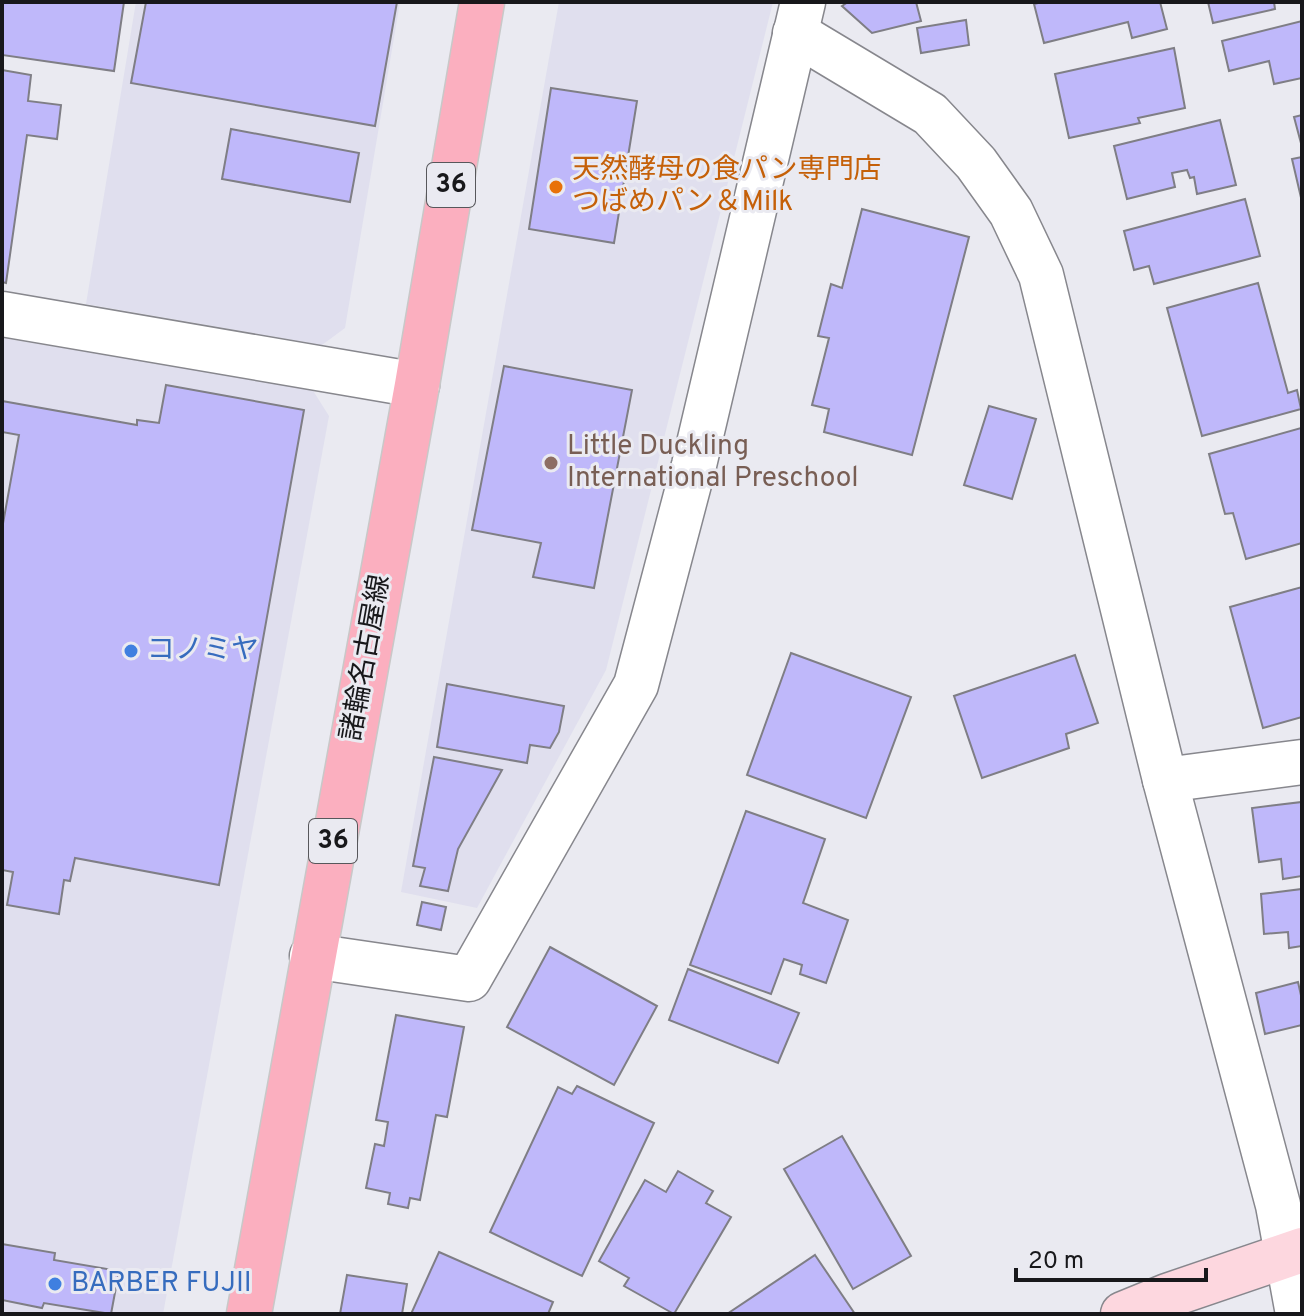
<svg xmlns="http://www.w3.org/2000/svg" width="1304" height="1316" font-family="Overpass,'Noto Sans JP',sans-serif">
	<rect width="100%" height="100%" fill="#eaeaf1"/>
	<!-- built -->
	<g fill="#e0dfee">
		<polygon points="136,2 400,2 345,328 322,345 86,304"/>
		<polygon points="559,2 773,2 606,670 477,908 401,892"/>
		<polygon points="2,338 312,389 329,416 163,1314 2,1314"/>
	</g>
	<!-- building -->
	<g fill="#bfb8fa" stroke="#7f7e85" stroke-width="2">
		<polygon points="2,2 124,2 114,71 2,55"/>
		<polygon points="146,2 397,2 375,126 131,83"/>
		<polygon points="848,2 916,2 921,21 872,33 842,6"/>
		<polygon points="1042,2 1160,2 1167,29 1132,38 1128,22 1044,43 1034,4"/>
		<polygon points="1208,2 1274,2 1275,9 1213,23"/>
		<polygon points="966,20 969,45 921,53 917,28"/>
		<polygon points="1302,21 1302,78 1274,84 1269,61 1229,71 1222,41"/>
		<polygon points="1174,48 1185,108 1138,118 1140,123 1069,138 1055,74"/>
		<polygon points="2,70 31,75 28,101 61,105 57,139 27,135 6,283 2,282"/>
		<polygon points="551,88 637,101 614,243 529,229"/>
		<polygon points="1302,115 1302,147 1294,117"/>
		<polygon points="1220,120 1236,185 1197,194 1194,177 1190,178 1187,170 1172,173 1175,187 1127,199 1114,146"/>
		<polygon points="231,129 359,153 350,202 222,179"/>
		<polygon points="1302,157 1302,202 1292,159"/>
		<polygon points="1245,199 1260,256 1154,284 1149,266 1134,270 1124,231"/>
		<polygon points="862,209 969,237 912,455 824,432 829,409 812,405 829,338 818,336 831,284 842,288"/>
		<polygon points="1258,283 1288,393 1297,390 1301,409 1202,436 1167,308"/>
		<polygon points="504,366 632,390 594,588 533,577 541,543 472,530"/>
		<polygon points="166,385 304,410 219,885 75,858 70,881 64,880 59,914 7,905 13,872 2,870 2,529 19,435 2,432 2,401 137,425 137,420 159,423"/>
		<polygon points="989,406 1036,419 1012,499 964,485"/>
		<polygon points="1301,428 1302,543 1246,559 1233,513 1225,514 1209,454"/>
		<polygon points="1302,587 1302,717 1263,728 1230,607"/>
		<polygon points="791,653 911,697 866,818 747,775"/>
		<polygon points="1075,655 1098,723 1066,734 1069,748 982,778 954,696"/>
		<polygon points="447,684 564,706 559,732 550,748 530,745 527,763 437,747"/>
		<polygon points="434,757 502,770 458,849 448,891 420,886 425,868 413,866"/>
		<polygon points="1302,802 1302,876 1283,879 1281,859 1259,862 1252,808"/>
		<polygon points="746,811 825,839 803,903 848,920 826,983 800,974 802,965 784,959 771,994 690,965"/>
		<polygon points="1302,889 1302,946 1289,948 1288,932 1264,934 1261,894"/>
		<polygon points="422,902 446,907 441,930 417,925"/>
		<polygon points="550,947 657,1006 614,1085 507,1027"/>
		<polygon points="688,969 799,1013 778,1063 669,1020"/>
		<polygon points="1298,982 1302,1000 1302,1025 1265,1034 1256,993"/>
		<polygon points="396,1015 464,1027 447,1117 436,1115 420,1200 410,1198 408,1208 388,1204 390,1193 366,1188 375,1144 384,1146 388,1122 376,1120"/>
		<polygon points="577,1086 654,1123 582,1276 490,1232 558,1087 572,1094"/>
		<polygon points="842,1136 911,1256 853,1289 784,1169"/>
		<polygon points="678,1171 713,1191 706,1203 731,1217 674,1314 624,1286 629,1278 599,1261 645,1180 666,1192"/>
		<polygon points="2,1244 55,1253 54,1260 119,1271 111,1314 44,1303 42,1308 2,1300"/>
		<polygon points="439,1252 553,1302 548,1314 411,1314"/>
		<polygon points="815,1255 855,1314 727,1314"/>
		<polygon points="347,1275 407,1284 402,1314 340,1314"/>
	</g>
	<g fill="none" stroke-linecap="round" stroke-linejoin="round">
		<defs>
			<g id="street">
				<polyline points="795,33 930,114 976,163 1011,212 1041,275 1165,780 1278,1205 1298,1314"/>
				<polyline points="2,314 417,385"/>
				<polyline points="1165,780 1302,762"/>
				<polyline points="312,956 469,979 636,685 694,465 803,2"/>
			</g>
			<polyline id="secondary" points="1123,1314 1167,1296 1302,1250"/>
			<polyline id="primary" points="249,1314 417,385 482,2"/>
		</defs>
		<!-- street casing -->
		<use href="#street" stroke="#87878d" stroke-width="47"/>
		<!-- secondary casing -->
		<use href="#secondary" stroke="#87878d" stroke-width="47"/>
		<!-- primary casing -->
		<use href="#primary" stroke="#c8c8c8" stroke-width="47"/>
		<!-- street -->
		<use href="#street" stroke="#fff" stroke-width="44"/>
		<!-- secondary -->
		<use href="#secondary" stroke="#fdd7df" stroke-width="44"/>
		<!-- primary -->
		<use href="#primary" stroke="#fbafbf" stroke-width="44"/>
	</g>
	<!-- markers -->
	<circle fill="#e8710a" stroke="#eaeaf1" stroke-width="3" cx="556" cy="187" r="8"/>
	<circle fill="#8d6e63" stroke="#eaeaf1" stroke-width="3" cx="551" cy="463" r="8"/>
	<g fill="#3f7fe0" stroke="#eaeaf1" stroke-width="3">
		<circle cx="131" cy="651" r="8"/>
		<circle cx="55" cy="1284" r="8"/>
	</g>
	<g text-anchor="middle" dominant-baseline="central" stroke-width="6" stroke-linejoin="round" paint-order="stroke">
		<!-- shield labels -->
		<g fill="#eaeaf1" stroke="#57575b" stroke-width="2">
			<rect x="427" y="163" width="48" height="44" rx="6"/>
			<rect x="309" y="819" width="48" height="44" rx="6"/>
		</g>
		<g font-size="26" font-weight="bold" fill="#18181b">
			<text x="451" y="185">36</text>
			<text x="333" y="841">36</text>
		</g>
		<!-- food labels -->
		<g font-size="28" fill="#c56008" stroke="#eaeaf1" text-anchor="start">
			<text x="572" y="171">天然酵母の食パン専門店<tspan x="572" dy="32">つばめパン＆Milk</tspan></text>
		</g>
		<!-- education labels -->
		<g font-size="28" fill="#785e54" stroke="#eaeaf1" text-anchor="start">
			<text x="567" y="447">Little Duckling<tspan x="567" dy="32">International Preschool</tspan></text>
		</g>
		<!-- shop labels -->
		<g font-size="28" fill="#366cbe" stroke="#eaeaf1" text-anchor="start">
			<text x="147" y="651">コノミヤ</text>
			<text x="71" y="1284">BARBER FUJII</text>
		</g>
		<!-- street labels -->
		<g font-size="28" fill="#18181b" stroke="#eaeaf1">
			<text transform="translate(367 658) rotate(-80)">諸輪名古屋線</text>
		</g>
	</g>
	<!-- border -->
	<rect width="1304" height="1316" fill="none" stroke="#18181b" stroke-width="8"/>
	<!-- scale -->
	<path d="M1016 1268v12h190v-12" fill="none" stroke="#18181b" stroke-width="4"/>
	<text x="1028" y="1268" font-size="24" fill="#18181b" stroke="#eaeaf1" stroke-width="6" paint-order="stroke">20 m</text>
</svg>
